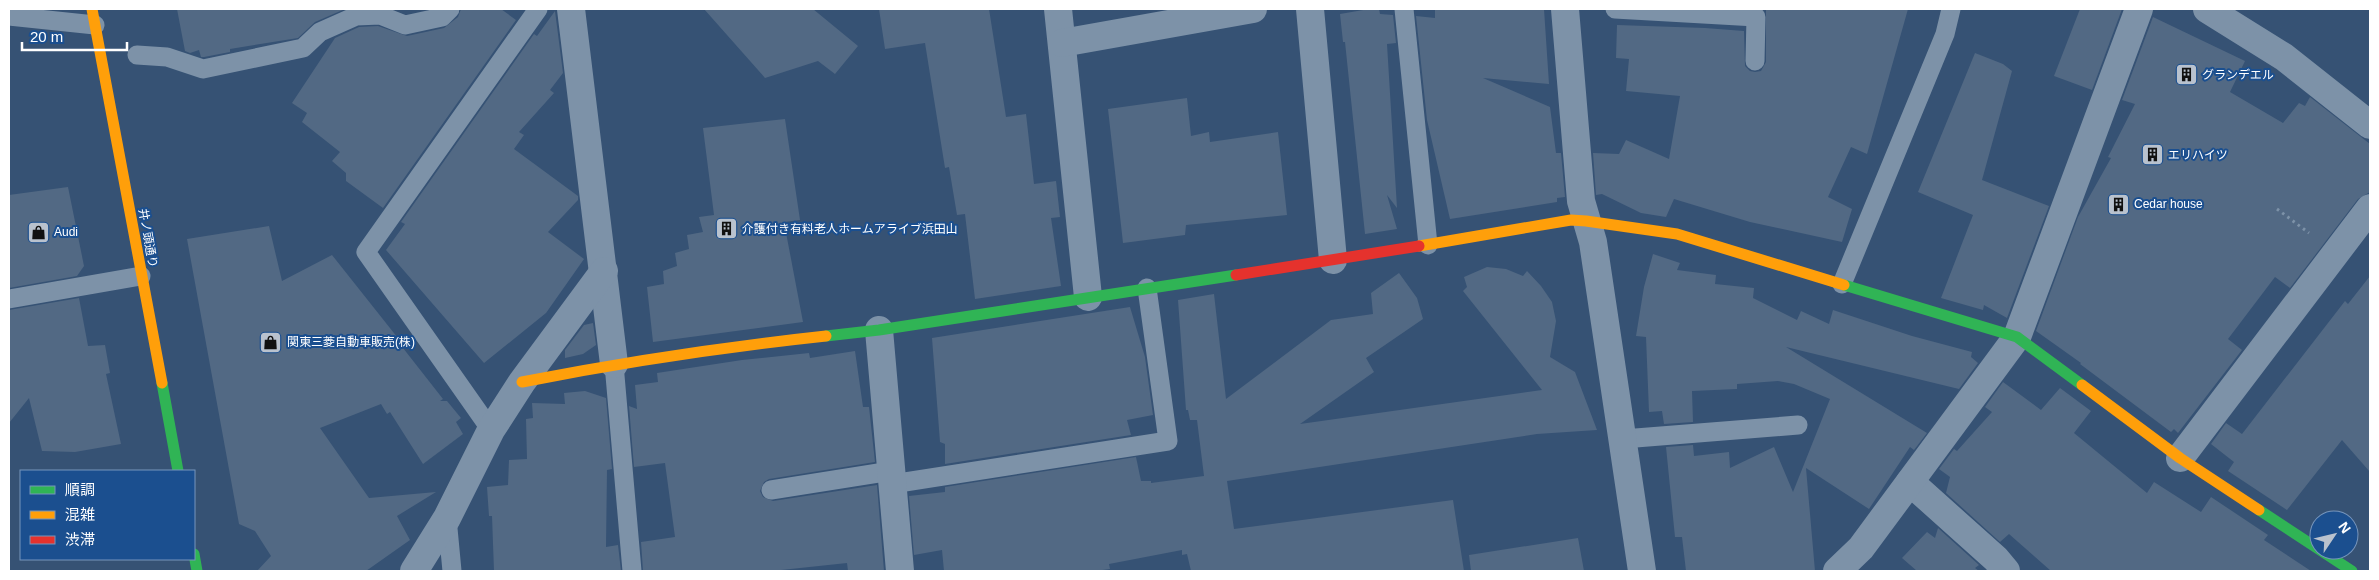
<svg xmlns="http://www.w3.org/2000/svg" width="2379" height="580" font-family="Helvetica,'Noto Sans JP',sans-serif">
	<rect width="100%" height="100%" fill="#365274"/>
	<!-- building -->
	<g fill="#526984">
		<polygon points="177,9 345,9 315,22 298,38 230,49 230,52 204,57 201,57 199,50 190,53 185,51"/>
		<polygon points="461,9 501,9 516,20 383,208 346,181 346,173 332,161 340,152 302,122 307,113 292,103 335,38 359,27 378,26 407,36 444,28 458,17"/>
		<polygon points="704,9 813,9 858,46 835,74 818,61 765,78"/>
		<polygon points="879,9 989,9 1006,117 1026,114 1034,184 1056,181 1060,217 1051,218 1061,286 975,299 965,214 957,215 949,167 945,168 925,43 885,49"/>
		<polygon points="1369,9 1379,9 1380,14 1393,15 1396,43 1387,44 1397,208 1387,195 1397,229 1365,234 1345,42 1343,42 1340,14"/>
		<polygon points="1435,9 1544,9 1549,84 1483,78 1550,107 1556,153 1561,153 1565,197 1557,198 1557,202 1450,219 1427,120 1416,16 1435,18"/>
		<polygon points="1766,9 1908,9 1867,154 1851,147 1828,197 1852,209 1842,242 1750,222 1674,199 1666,217 1641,213 1602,194 1596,195 1593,153 1619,154 1626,140 1669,159 1680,96 1626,91 1629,59 1616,58 1617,25 1705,28 1744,31 1745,66 1750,71 1755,72 1761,71 1766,62"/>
		<polygon points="2080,9 2122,9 2092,90 2054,76"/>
		<polygon points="555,11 563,73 550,90 554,93 519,132 524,135 514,149 578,196 578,200 548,232 584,259 546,313 484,363 386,250 405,224 401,222 534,34 537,36"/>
		<polygon points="2153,17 2245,61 2230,92 2283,123 2299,103 2305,106 2310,97 2370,144 2370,192 2358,199 2290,288 2275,277 2228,339 2242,350 2178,433 2174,429 2171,432 2080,364 2081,363 2036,331 2078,217 2111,158 2108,157 2135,104 2122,100"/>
		<polygon points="1975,53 2003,64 2012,71 1982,180 2049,206 2007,318 1984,305 1983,310 1941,298 1973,215 1918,192"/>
		<polygon points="1187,98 1191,136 1209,132 1210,142 1278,132 1287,215 1186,225 1185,235 1123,243 1108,109"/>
		<polygon points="785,119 800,220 784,222 803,322 653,342 647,287 664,284 663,271 677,266 675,253 689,249 687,235 703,232 699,217 714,215 703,128"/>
		<polygon points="68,187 84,266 77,276 9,288 9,195"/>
		<polygon points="269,226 282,281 332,255 405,347 403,348 443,399 440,401 447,401 461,418 456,422 463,434 423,464 390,412 387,414 381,404 320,428 369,498 436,492 397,516 410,540 366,571 257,571 271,556 255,531 239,524 187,239"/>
		<polygon points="1653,254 1680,263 1677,270 1716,275 1715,284 1754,288 1753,298 1797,320 1801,311 1829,324 1833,310 1912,336 1972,352 1971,357 1978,363 1959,389 1786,347 1927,433 1914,450 1910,447 1869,509 1806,468 1815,571 1686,571 1682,537 1675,537 1666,447 1693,445 1694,456 1729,452 1730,468 1774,447 1793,492 1830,399 1794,384 1778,381 1737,384 1737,389 1692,391 1693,422 1664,424 1662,411 1649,412 1646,337 1636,336 1644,287"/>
		<polygon points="1487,267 1506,269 1523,276 1527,271 1541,286 1552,302 1556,321 1550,357 1575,372 1597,430 1537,434 1227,481 1234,529 1453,500 1464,571 1191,571 1187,554 1182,555 1182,550 1109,564 1110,569 1095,571 944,571 942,550 914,555 909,496 945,492 945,487 1136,457 1141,481 1151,481 1151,483 1204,476 1197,420 1190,420 1188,410 1186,410 1178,300 1214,294 1226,399 1331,320 1373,314 1371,293 1399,273 1417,298 1423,319 1366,358 1374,372 1300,424 1542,390 1463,291 1467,287 1464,277"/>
		<polygon points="2370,276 2370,472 2342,440 2287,510 2228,471 2234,462 2211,444 2226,423 2242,434 2345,301 2348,304"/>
		<polygon points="79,298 88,346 105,345 110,373 106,374 121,444 75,452 42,451 29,398 9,423 9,310"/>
		<polygon points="1130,307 1145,357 1153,415 1127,420 1131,435 945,464 945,444 940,442 932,338"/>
		<polygon points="593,323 596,345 583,354 565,358 565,350 584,325"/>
		<polygon points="855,351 863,407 869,407 875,462 769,479 764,482 760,491 763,497 773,501 877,485 884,571 848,571 847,563 772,571 643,571 641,542 675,537 665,463 634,467 629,406 637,409 635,385 658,382 657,373 742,360 809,353 810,358"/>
		<polygon points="2003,382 2041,410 2060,388 2091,411 2074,433 2147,493 2154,482 2201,512 2211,497 2268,535 2264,540 2311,571 2051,571 2009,534 2000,542 1946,493 1950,477 1939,469 1954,449 1957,451 1992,412 1985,407"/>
		<polygon points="585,391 606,398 612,469 607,470 606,547 618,545 621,571 494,571 492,516 489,516 487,487 508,485 509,460 527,459 526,419 533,418 532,403 565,404 564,393"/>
		<polygon points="1938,528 1979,565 1975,568 1979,571 1917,571 1902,558 1927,532 1935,538"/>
		<polygon points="1578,538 1584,571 1471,571 1469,555"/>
	</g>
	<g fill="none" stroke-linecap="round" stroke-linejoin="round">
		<!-- path -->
		<polyline stroke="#7d92a8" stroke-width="3" stroke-dasharray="2.5 4" stroke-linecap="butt" points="2277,209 2309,233"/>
		<!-- lane -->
		<g stroke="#7d92a8" stroke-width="19">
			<polyline points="1404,9 1428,245"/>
			<polyline points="1615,9 1756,17 1755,61"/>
			<polyline points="9,16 95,25"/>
			<polyline points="137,55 167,57 203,69 303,48 320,32 356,16 380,15 405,25 442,17 450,9"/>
			<polyline points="1842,284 1945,34 1951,9"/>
			<polyline points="9,299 141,276"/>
			<polyline points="614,364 632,571"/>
			<polyline points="491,430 366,252 538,9"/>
			<polyline points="1623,439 1798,425"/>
			<polyline points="892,484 1168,441 1147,288"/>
			<polyline points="771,490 891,471"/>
			<polyline points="447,518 452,571"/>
		</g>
		<!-- street -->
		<g stroke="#7d92a8" stroke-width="28">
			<polyline points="571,9 614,364"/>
			<polyline points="1058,9 1088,297"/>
			<polyline points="1310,9 1333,260"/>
			<polyline points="1565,9 1581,201 1593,242 1642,571"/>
			<polyline points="2207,9 2284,57 2370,125"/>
			<polyline points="1062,43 1253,9"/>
			<polyline points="879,330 900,571"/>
			<polyline points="2180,458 2370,208"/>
			<polyline points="1910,482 1996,559 2006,571"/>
			<polyline points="414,571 447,518 491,430 522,382 604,271"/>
			<polyline points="1837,571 1861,548 2017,337 2139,9"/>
		</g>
		<!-- fast -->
		<g stroke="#30b455" stroke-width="11">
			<polyline points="1844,285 2017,337 2082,385"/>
			<polyline points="826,336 879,330 1236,275"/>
			<polyline points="162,383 178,471"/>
			<polyline points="2259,510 2352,571"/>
			<polyline points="194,554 197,571"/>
		</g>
		<!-- slow -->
		<g stroke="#ff9f0a" stroke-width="11">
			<polyline points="92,9 162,383"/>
			<polyline points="1419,246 1571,220 1586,221 1677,234 1844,285"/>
			<path d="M522 382C623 362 724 347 826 336"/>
			<polyline points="2082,385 2180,458 2259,510"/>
		</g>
		<!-- jam -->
		<polyline stroke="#e5322d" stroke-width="11" points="1236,275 1419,246"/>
	</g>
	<!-- icons -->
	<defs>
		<symbol id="building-square" viewBox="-11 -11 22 22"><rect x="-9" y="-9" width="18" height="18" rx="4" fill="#b9c2ce" stroke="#1b4f8f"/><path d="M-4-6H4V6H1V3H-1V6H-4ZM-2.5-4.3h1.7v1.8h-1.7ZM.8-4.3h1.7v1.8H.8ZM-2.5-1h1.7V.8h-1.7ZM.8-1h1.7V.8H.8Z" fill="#111"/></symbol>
		<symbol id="shop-square" viewBox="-11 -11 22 22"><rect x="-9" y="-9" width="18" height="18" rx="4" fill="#b9c2ce" stroke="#1b4f8f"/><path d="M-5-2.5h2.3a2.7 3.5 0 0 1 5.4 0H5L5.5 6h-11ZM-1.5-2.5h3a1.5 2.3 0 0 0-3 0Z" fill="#111"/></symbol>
	</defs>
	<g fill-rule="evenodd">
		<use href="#building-square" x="2174" y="62" width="25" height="25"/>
		<use href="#building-square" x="2140" y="142" width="25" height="25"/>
		<use href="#building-square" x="2106" y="192" width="25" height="25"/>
		<use href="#building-square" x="714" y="216" width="25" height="25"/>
		<use href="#shop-square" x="26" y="220" width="25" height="25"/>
		<use href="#shop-square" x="258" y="330" width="25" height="25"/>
	</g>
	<g text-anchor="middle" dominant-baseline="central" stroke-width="4" stroke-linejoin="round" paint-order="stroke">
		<!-- poi labels -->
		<g font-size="12" fill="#fff" stroke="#1b4f8f" text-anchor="start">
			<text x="2202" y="75">グランデエル</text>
			<text x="2168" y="155">エリハイツ</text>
			<text x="2134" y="204">Cedar house</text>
			<text x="742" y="229">介護付き有料老人ホームアライブ浜田山</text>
			<text x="54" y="232">Audi</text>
			<text x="287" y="342">関東三菱自動車販売(株)</text>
		</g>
		<!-- street labels -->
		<g font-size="12" fill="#fff" stroke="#1b4f8f">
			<text transform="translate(148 238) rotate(80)">井ノ頭通り</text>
		</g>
	</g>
	<!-- border -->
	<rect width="2379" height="580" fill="none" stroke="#ffffff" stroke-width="20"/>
	<!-- legend -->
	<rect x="20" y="470" width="175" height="90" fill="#1b4f8f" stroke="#7695bc"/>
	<rect x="30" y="486" width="25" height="8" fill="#30b455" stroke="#7695bc"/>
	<text x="65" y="495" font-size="15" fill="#ffffff">順調</text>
	<rect x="30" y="511" width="25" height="8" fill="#ff9f0a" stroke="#7695bc"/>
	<text x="65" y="520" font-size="15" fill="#ffffff">混雑</text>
	<rect x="30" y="536" width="25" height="8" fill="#e5322d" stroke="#7695bc"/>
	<text x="65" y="545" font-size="15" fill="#ffffff">渋滞</text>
	<!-- north arrow -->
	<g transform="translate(2334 535) rotate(55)"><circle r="24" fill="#1b4f8f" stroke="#7695bc"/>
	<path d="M0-4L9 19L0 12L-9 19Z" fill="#b9c2ce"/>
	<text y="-8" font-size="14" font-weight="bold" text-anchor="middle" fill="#ffffff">N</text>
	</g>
	<!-- scale -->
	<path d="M22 42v8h105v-8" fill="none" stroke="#ffffff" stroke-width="2.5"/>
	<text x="30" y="42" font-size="15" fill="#ffffff" stroke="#1b4f8f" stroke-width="4" paint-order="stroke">20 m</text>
</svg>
